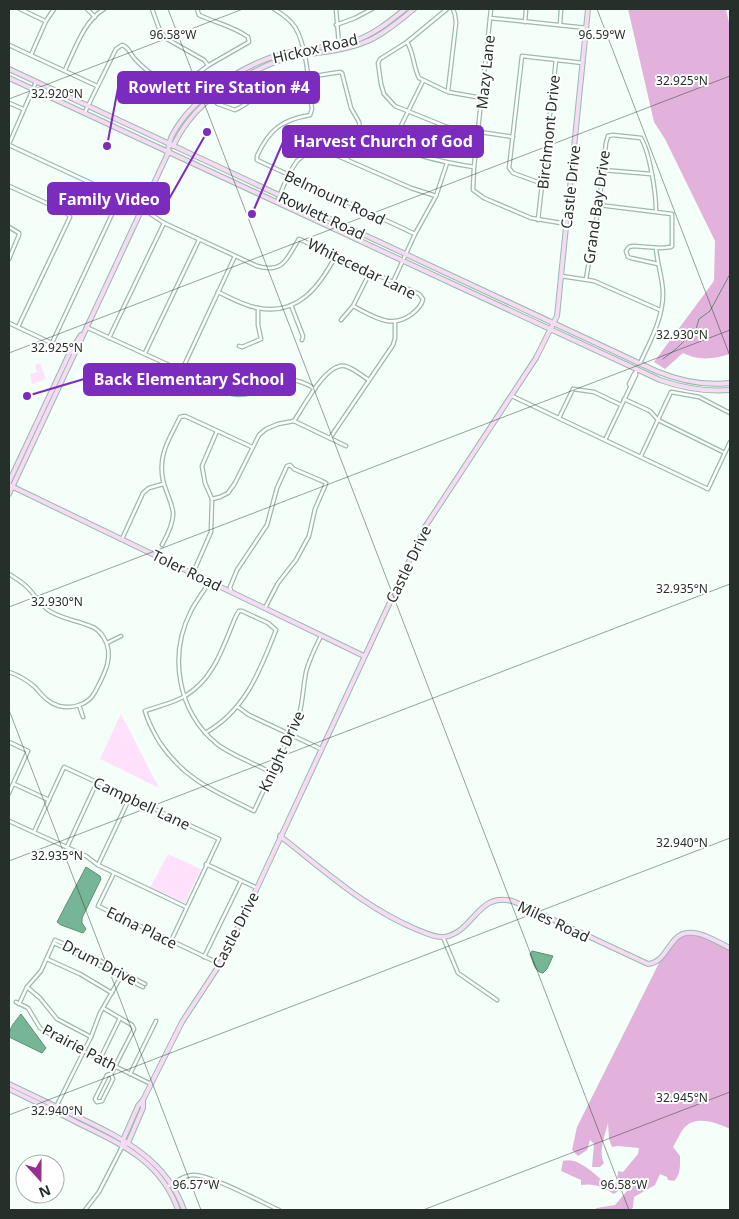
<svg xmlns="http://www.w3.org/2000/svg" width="739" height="1219" font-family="'Noto Sans',sans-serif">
	<rect width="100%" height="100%" fill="#f3fff8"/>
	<!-- green -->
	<g fill="#ffe1fc">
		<polygon points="40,363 46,379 32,384 30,374 37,372 35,365"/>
		<polygon points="121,714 159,788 100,759"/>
		<polygon points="168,854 201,869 185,903 150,888"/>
	</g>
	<!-- forest -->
	<g fill="#e2b2dd">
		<path d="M628 9H726L730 27V354C714 359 699 361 683 353L665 369 654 362 714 281 715 241 665 139 654 122Z"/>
		<path d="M685 934 701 936 730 950V1129C717 1123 697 1115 685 1127 680 1132 677 1141 673 1147L680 1156C680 1165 681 1174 674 1181L668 1180 667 1177 660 1174 655 1185 634 1197 633 1207 631 1210H594L597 1208 615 1205 627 1191V1189H621L614 1194C602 1187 595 1183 581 1185V1180L561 1171 563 1161C579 1156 596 1176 608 1185L613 1186 617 1182 618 1171 623 1172 638 1154 639 1148 618 1146 612 1147 609 1139 608 1123C605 1136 598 1151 604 1163L600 1167H592L594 1144 590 1140 587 1150 578 1156 572 1150 577 1127 660 961 677 938Z"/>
	</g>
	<!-- water -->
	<g fill="#76b697" stroke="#5d8e76">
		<polygon points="86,867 100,876 101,879 82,918 82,923 86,929 83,933 61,925 57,922"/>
		<path d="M532 951 553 956 547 969 543 973C535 973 533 961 530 954Z"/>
		<path d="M21 1014 46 1048 42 1053 9 1037C9 1027 15 1022 21 1014Z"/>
	</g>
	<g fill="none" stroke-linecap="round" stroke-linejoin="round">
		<!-- stream -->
		<polyline stroke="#5d8e76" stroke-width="1" points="663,359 676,349 696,329 699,319 710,311 730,274"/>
		<defs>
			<g id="street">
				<polyline points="20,9 45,21"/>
				<polyline points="87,9 95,17"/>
				<polyline points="152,9 160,31 167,39 204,60 208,65"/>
				<path d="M274 9C282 14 290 19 295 27 307 46 309 87 312 109L310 115C281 120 269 130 257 156V160L415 234"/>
				<polyline points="336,9 339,45"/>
				<polyline points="447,9 407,42 380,59 378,63 381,84 384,94 395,106 447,127 513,137"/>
				<polyline points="491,9 474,167 473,190 484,198 531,218 567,224"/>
				<polyline points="490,18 587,28"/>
				<polyline points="525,22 526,9"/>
				<polyline points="336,25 355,18 372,9"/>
				<polyline points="560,25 561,9"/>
				<path d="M407 42C414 53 413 66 419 78L448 92 482 98"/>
				<polyline points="9,45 97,86"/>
				<polyline points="31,55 46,21 54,9"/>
				<path d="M65 70C75 49 84 21 104 9"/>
				<path d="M423 81 394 140V143C410 156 454 164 474 167"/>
				<polyline points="448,91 456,23 455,15 453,9"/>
				<path d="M211 98 218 104 235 110C247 105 256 95 268 89 290 78 316 76 340 72L342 73 351 108 359 122 360 129 347 159"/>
				<polyline points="9,103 23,109"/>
				<path d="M85 112 116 49 122 45C129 47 130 54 135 59 144 69 165 86 179 87L209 65 249 42 248 37C233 26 216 23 199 15L197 9"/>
				<polyline points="9,144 36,82"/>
				<path d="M9 145 134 203 164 223 257 266C285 274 287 257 299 239L419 294 423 299C422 305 417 310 412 314 391 330 373 316 353 306"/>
				<polyline points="603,170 651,174"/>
				<polyline points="543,184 513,173 509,168 522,56 583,63"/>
				<polyline points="9,186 66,212 70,217 18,327"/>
				<polyline points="277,202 288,175 297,161 304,155 319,151 338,156 411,188 436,196"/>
				<polyline points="599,205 672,214 672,246 671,247 661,248 633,246 629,247 626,251 628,257 631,258 658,264"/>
				<polyline points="538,220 556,60"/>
				<polyline points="9,227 19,233 19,235 9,259"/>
				<polyline points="561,276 594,281 660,310"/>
				<path d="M586 279 599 205 606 143 608 136 613 135 641 138C650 153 656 193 656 211"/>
				<polyline points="393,282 415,234 436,196 447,163"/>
				<path d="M218 292C231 298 244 306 258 308 298 316 320 286 336 255"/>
				<polyline points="291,305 303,336 302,340"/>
				<polyline points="341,320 353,306 370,272"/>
				<polyline points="9,323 75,354"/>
				<path d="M86 327 232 394C266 400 277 364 315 389"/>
				<polyline points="109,338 164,223"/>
				<polyline points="52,343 120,197"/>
				<polyline points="239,346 242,347 261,339 258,325 258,308"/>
				<polyline points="145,353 199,240"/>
				<path d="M640 363C650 342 663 318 663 294 663 279 657 263 656 248"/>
				<polyline points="182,370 235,256"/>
				<polyline points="630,386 629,384 634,374 638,369"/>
				<polyline points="512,396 708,489 730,442"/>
				<polyline points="624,399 650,411 658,420 725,453"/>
				<polyline points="559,418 573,389 594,392 621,405"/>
				<path d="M294 421C303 408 326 362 345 366 353 368 362 376 369 380"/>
				<polyline points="330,438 393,345 395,338 395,322"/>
				<polyline points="605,440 636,375 636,373"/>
				<polyline points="641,456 671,392 699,397 730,413"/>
				<polyline points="212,499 220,497 228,493 235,483 259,435 266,429 278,424 294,421 346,446"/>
				<polyline points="122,539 143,493 149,488 163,484"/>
				<path d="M162 545C167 536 174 523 173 512 170 494 160 485 162 463 163 447 173 432 180 417L185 416 252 447"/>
				<polyline points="193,573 211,532 212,499 205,483 202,466 217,431"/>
				<path d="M9 574C15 578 22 582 27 587 34 594 40 604 48 610 61 619 76 620 90 626 97 628 101 633 104 638 115 656 104 675 95 692 88 705 73 709 59 706 48 703 42 695 35 687 28 681 18 675 9 672"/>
				<path d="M210 581C204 591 196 601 191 611 168 656 178 712 217 744 231 755 256 764 272 773"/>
				<polyline points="231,591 230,587 237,570 267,525 277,488 287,466 290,465 294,469 322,481 326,483 325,486 315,509 309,536 296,560 278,583 265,608"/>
				<polyline points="107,643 121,636"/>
				<polyline points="79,705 83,717"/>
				<polyline points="238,707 249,715 321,749"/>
				<path d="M205 733C245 711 260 671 276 630L268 623 242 611H239L236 616C223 646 215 678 185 696 174 703 158 706 145 711 148 722 154 733 160 743 186 781 215 791 254 811L299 715C303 701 303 687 306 672 309 660 315 648 321 636"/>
				<polyline points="9,742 28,751 9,793"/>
				<polyline points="14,784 49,800"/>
				<polyline points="9,821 86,856 98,865 186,907"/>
				<polyline points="34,832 64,767 219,839 171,941"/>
				<polyline points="67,847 97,782"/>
				<polyline points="206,864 257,888"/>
				<polyline points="98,865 130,797"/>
				<polyline points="114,873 98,906 220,964"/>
				<polyline points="443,937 458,973 497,1000"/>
				<polyline points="54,943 143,987"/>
				<polyline points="204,957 241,881"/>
				<polyline points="47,959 80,974 112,993"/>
				<polyline points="27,987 40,998 57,1019 91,1037"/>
				<polyline points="16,1002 28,1008 40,1028 51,1035 151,1084"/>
				<polyline points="19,1004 27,987 41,971 55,940 89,955 145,984"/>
				<polyline points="103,1008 132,1025 134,1029 111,1074 107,1075 95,1099 97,1102 102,1101 113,1079 111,1074"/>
				<polyline points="100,1059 120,1018"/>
				<polyline points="130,1074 156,1021"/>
				<polyline points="56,1107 91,1037 100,1013 123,973"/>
				<path d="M167 1187C175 1182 182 1176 192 1175 208 1173 261 1202 279 1210"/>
				<polyline points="85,1210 99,1192 123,1145"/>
			</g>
			<g id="secondary">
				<path d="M9 69 656 371C680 381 704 386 730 383"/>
				<path d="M9 78 660 380C683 388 705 392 730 390"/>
				<path d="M173 146C191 110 212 95 246 76 262 67 278 59 296 56 321 52 346 51 370 40 387 32 400 20 414 9"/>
				<path d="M168 152C168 141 173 133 179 124 201 92 245 64 282 54 307 47 333 48 357 40 376 33 390 21 405 9"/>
				<polyline points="9,482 70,352 81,335"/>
				<polyline points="9,485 364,656"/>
				<polyline points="9,494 169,151"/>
				<path d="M280 836C324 870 366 909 418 930 426 933 435 938 444 937 474 933 478 889 515 902L648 964C670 962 668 929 694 933 706 934 719 943 730 948"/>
				<path d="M9 1084C32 1095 55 1106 78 1117 123 1139 166 1159 184 1210"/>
				<path d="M9 1089C32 1100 55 1111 78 1123 121 1144 161 1161 178 1210"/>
				<polyline points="126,1144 128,1143 143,1108 143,1100"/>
				<polyline points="123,1145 123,1140 138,1106 143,1100 182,1022 220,964 257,888 425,527 536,358 557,316 588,9"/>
			</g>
		</defs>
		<!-- street casing -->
		<use href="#street" stroke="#9cbaaa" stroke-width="5"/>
		<!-- secondary casing -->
		<use href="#secondary" stroke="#9cbaaa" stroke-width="6"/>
		<!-- street -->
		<use href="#street" stroke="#fff" stroke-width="2.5"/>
		<!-- secondary -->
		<use href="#secondary" stroke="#f5dbf3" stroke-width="4"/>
	</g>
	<!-- ticks -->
	<path fill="none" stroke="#243029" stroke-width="1" stroke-opacity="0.45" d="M168 9 629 1210M597 9 730 356M9 99 243 9M9 353 730 76M9 607 730 330M9 710 201 1210M9 861 730 584M9 1115 730 838M423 1210 730 1092"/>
	<g text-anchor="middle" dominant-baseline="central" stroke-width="4" stroke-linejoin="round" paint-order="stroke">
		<!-- street labels -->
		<g font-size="15" fill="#243029" stroke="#fff">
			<text transform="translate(315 48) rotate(-13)">Hickox Road</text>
			<text transform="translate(485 72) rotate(-84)">Mazy Lane</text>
			<text transform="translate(548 132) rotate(-84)">Birchmont Drive</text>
			<text transform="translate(570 187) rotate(-84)">Castle Drive</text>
			<text transform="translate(335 197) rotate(25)">Belmount Road</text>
			<text transform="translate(596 207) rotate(-82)">Grand Bay Drive</text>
			<text transform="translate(322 215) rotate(25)">Rowlett Road</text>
			<text transform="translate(362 268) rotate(26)">Whitecedar Lane</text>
			<text transform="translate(408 564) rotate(-64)">Castle Drive</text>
			<text transform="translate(187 570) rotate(26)">Toler Road</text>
			<text transform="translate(281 751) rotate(-65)">Knight Drive</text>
			<text transform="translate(142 803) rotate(25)">Campbell Lane</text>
			<text transform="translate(554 921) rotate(25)">Miles Road</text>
			<text transform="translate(142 927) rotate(26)">Edna Place</text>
			<text transform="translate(235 930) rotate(-63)">Castle Drive</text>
			<text transform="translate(100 962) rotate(27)">Drum Drive</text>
			<text transform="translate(80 1047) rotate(28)">Prairie Path</text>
		</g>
	</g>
	<g font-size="12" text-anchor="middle" fill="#243029" stroke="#fff" stroke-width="4" stroke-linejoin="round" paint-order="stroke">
		<text x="173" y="39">96.58°W</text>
		<text x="602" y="39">96.59°W</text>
		<text x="682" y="85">32.925°N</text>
		<text x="57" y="98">32.920°N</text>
		<text x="682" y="339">32.930°N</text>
		<text x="57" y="352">32.925°N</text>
		<text x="682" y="593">32.935°N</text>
		<text x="57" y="606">32.930°N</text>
		<text x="682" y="847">32.940°N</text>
		<text x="57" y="860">32.935°N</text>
		<text x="682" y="1102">32.945°N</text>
		<text x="57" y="1115">32.940°N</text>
		<text x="196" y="1189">96.57°W</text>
		<text x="624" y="1189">96.58°W</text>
	</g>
	<!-- callouts -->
	<path fill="none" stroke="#7b2cbf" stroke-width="2" d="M107 146L118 88M252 214L283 142M207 132L169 199M27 396L84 379"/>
	<g fill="#7b2cbf" stroke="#fff" stroke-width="2">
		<circle cx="107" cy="146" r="5"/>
		<circle cx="252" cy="214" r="5"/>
		<circle cx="207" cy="132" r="5"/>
		<circle cx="27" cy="396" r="5"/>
	</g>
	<g fill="#7b2cbf" stroke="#7b2cbf" stroke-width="2">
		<rect x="118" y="72" width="201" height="31" rx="5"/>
		<rect x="283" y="126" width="200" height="31" rx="5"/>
		<rect x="48" y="183" width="121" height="31" rx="5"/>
		<rect x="84" y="364" width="211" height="31" rx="5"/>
	</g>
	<g font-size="16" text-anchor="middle" font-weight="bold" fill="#fff">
		<text x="219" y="93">Rowlett Fire Station #4</text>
		<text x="383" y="147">Harvest Church of God</text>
		<text x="109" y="205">Family Video</text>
		<text x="189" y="385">Back Elementary School</text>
	</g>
	<!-- border -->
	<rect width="739" height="1219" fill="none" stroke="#243029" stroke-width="20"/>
	<!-- north arrow -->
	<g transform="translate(40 1179) rotate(159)"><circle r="24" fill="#ffffff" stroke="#a7aca9"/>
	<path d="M0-4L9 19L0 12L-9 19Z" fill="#972f92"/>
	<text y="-8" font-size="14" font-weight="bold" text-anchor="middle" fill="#243029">N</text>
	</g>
</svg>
